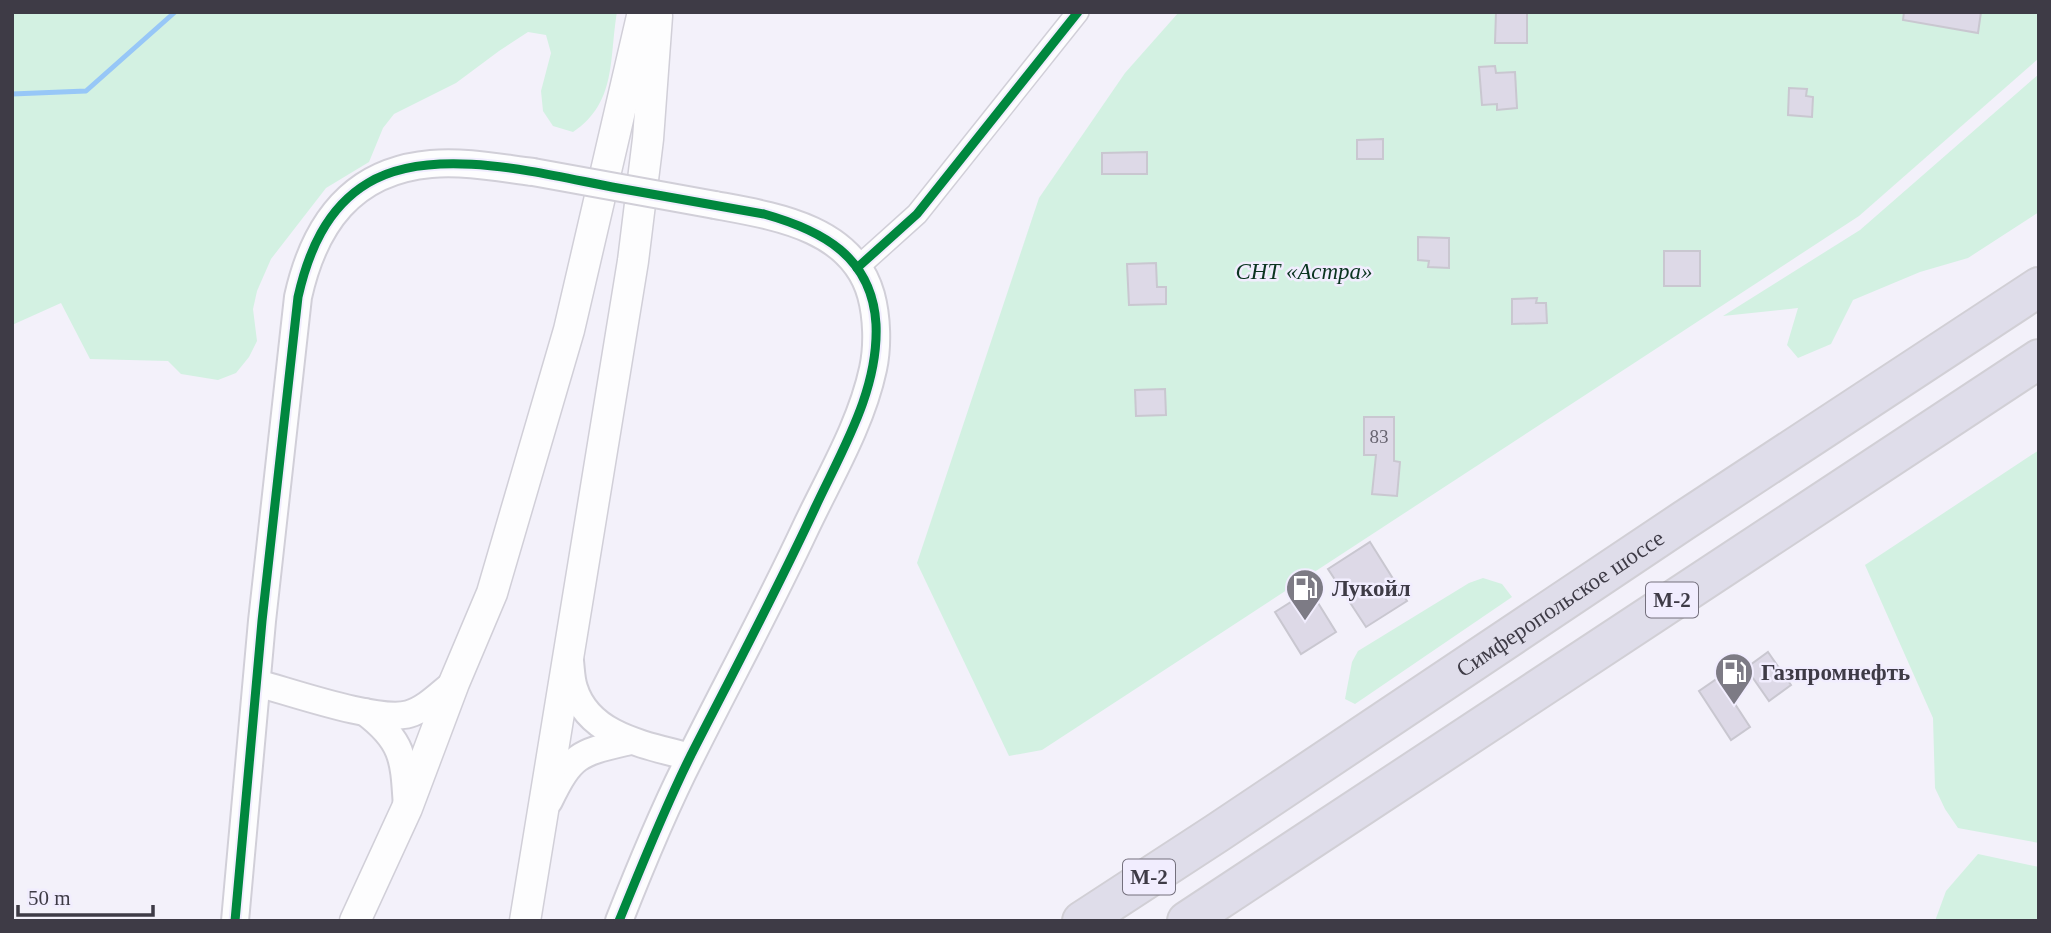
<svg xmlns="http://www.w3.org/2000/svg" width="2051" height="933" font-family="'Times New Roman',serif">
	<rect width="100%" height="100%" fill="#f3f1fa"/>
	<!-- green -->
	<g fill="#d3f1e2">
		<path d="M12 12H617C609 58 617 103 573 132L553 126 543 111 541 91 551 53 546 35 528 32 499 51 456 83 394 114 383 128 369 162 326 188 271 259 257 291 253 309 257 341 249 357 236 373 218 380 181 374 168 361 90 359 61 303 12 325Z"/>
		<polygon points="1179,12 2039,12 2039,58 1859,216 1042,750 1009,756 917,563 1039,198 1125,73"/>
		<polygon points="2039,74 2039,212 1968,258 1920,272 1853,300 1831,344 1798,358 1787,345 1798,308 1723,316 1860,230"/>
		<polygon points="2039,450 2039,843 1958,828 1945,809 1935,788 1933,718 1865,565"/>
		<polygon points="1483,578 1502,584 1512,597 1355,704 1345,699 1352,662 1358,651 1469,583"/>
		<polygon points="1978,854 2039,867 2039,921 1935,921 1946,891"/>
	</g>
	<g fill="none" stroke-linecap="round" stroke-linejoin="round">
		<!-- stream -->
		<polyline stroke="#97c7f7" stroke-width="5" points="12,94 86,91 175,12"/>
	</g>
	<!-- building -->
	<g fill="#ddd9e7" stroke="#c9c7d0" stroke-width="2">
		<polygon points="1496,12 1527,12 1527,43 1495,43"/>
		<polygon points="1904,12 1981,12 1978,33 1903,20"/>
		<polygon points="1495,66 1496,73 1515,72 1517,108 1497,110 1497,104 1482,105 1479,67"/>
		<polygon points="1789,88 1807,89 1806,96 1813,97 1812,117 1788,115"/>
		<polygon points="1383,139 1383,159 1357,159 1357,140"/>
		<polygon points="1147,152 1147,174 1102,174 1102,153"/>
		<polygon points="1418,237 1449,238 1449,268 1428,267 1429,261 1418,260"/>
		<rect x="1664" y="251" width="36" height="35"/>
		<polygon points="1156,263 1157,287 1166,287 1166,304 1129,305 1127,264"/>
		<polygon points="1537,298 1536,303 1546,303 1547,323 1512,324 1512,299"/>
		<polygon points="1165,389 1166,415 1136,416 1135,390"/>
		<polygon points="1364,417 1394,417 1394,461 1400,462 1397,496 1372,494 1376,455 1364,455"/>
		<polygon points="1370,542 1407,601 1366,627 1328,569"/>
		<polygon points="1310,590 1336,632 1301,654 1275,612"/>
		<polygon points="1768,652 1791,685 1769,701 1746,668"/>
		<polygon points="1718,678 1750,727 1731,740 1699,691"/>
	</g>
	<g fill="none" stroke-linecap="round" stroke-linejoin="round">
		<defs>
			<polyline id="minor" points="857,268 917,214 1078,12"/>
			<g id="tertiary">
				<path d="M570 661C571 669 571 679 574 688 589 737 647 745 690 757"/>
				<path d="M257 683C291 692 379 723 409 714 426 709 440 694 454 683"/>
				<path d="M365 712C405 742 404 761 407 808"/>
				<path d="M549 801C572 753 580 753 630 741"/>
				<path d="M235 921 262 621 298 297C314 225 351 171 431 164 465 161 500 168 533 172"/>
				<path d="M619 921C641 865 664 809 691 756 729 680 769 606 805 529 829 478 861 425 873 369 878 346 877 317 871 295 852 227 774 216 715 205"/>
			</g>
			<g id="secondary">
				<polyline points="355,921 407,808 454,683 492,593 569,330 643,12"/>
				<polyline points="525,921 633,261 648,139 657,16"/>
			</g>
			<g id="motorway">
				<path id="s1" d="M1082 921 1217 833 1683 521 2039 287"/>
				<polyline points="1187,921 2039,359"/>
			</g>
		</defs>
		<!-- minor casing -->
		<use href="#minor" stroke="#d1cfd8" stroke-width="24"/>
		<!-- tertiary casing -->
		<use href="#tertiary" stroke="#d1cfd8" stroke-width="30"/>
		<!-- secondary casing -->
		<use href="#secondary" stroke="#d1cfd8" stroke-width="33"/>
		<!-- motorway casing -->
		<use href="#motorway" stroke="#d1cfd5" stroke-width="42"/>
		<!-- minor -->
		<use href="#minor" stroke="#fdfdfe" stroke-width="21"/>
		<!-- tertiary -->
		<use href="#tertiary" stroke="#fdfdfe" stroke-width="26"/>
		<!-- secondary -->
		<use href="#secondary" stroke="#fdfdfe" stroke-width="30"/>
		<!-- motorway -->
		<use href="#motorway" stroke="#dfddea" stroke-width="38"/>
		<defs>
			<polyline id="tertiary-bridge" points="533,172 715,205"/>
		</defs>
		<!-- tertiary-bridge casing -->
		<use href="#tertiary-bridge" stroke="#d1cfd8" stroke-width="30" stroke-linecap="butt"/>
		<!-- tertiary-bridge -->
		<use href="#tertiary-bridge" stroke="#fdfdfe" stroke-width="26"/>
		<defs>
			<g id="cycleway">
				<polyline points="857,268 917,214 1078,12"/>
				<path d="M235 921 262 621 298 297C308 253 326 208 368 183 432 144 543 174 612 187 663 196 713 205 764 214 821 230 872 256 876 324 879 390 842 450 815 508 776 592 733 673 691 755 664 809 642 865 619 921"/>
			</g>
		</defs>
		<!-- cycleway casing -->
		<use href="#cycleway" stroke="#f1edfe" stroke-width="13"/>
		<!-- cycleway -->
		<use href="#cycleway" stroke="#00873e" stroke-width="9"/>
	</g>
	<!-- icons -->
	<defs>
		<symbol id="fuel-pin" viewBox="-11 -11 22 30"><path d="M0 17L-7.5 6A9.5 9.5 0 1 1 7.5 6Z" fill="#7d7b85" stroke="#f1edfe"/><path d="M-5.5-6h7V0h2V4h1.3V-2.5L3-4.5l.8-.8L6-3V5H2.5V1h-1V6h-7ZM-4.2-4.7v3.2H.2V-4.7Z" fill="#fff"/></symbol>
	</defs>
	<g fill-rule="evenodd">
		<use href="#fuel-pin" x="1283" y="566" width="44" height="60"/>
		<use href="#fuel-pin" x="1712" y="650" width="44" height="60"/>
	</g>
	<g text-anchor="middle" dominant-baseline="central" stroke-width="5" stroke-linejoin="round" paint-order="stroke">
		<!-- number labels -->
		<g font-size="19" fill="#686571">
			<text x="1379" y="436">83</text>
		</g>
		<!-- shield labels -->
		<g fill="#f1edfe" stroke="#74707d" stroke-width="2">
			<rect x="1646" y="582.5" width="52" height="35" rx="5"/>
			<rect x="1123" y="859.5" width="52" height="35" rx="5"/>
		</g>
		<g font-size="21" font-weight="bold" fill="#3e3b46">
			<text x="1672" y="600">М-2</text>
			<text x="1149" y="877">М-2</text>
		</g>
		<!-- park labels -->
		<g font-size="23" font-style="italic" fill="#0b3521" stroke="#f1edfe">
			<text x="1304" y="271">СНТ «Астра»</text>
		</g>
		<!-- poi labels -->
		<g font-size="23" font-weight="bold" fill="#3e3b46" stroke="#f1edfe" text-anchor="start">
			<text x="1332" y="588">Лукойл</text>
			<text x="1761" y="672">Газпромнефть</text>
		</g>
		<!-- street labels -->
		<g font-size="23" fill="#3e3b46" stroke="#f1edfe">
			<text stroke="none"><textPath href="#s1" startOffset="574">Симферопольское шоссе</textPath></text>
		</g>
	</g>
	<!-- border -->
	<rect width="2051" height="933" fill="none" stroke="#3e3b46" stroke-width="28"/>
	<!-- scale -->
	<path d="M18 905v10h135v-10" fill="none" stroke="#3e3b46" stroke-width="3.5"/>
	<text x="28" y="905" font-size="21" fill="#3e3b46" stroke="#f1edfe" stroke-width="5" paint-order="stroke">50 m</text>
</svg>
